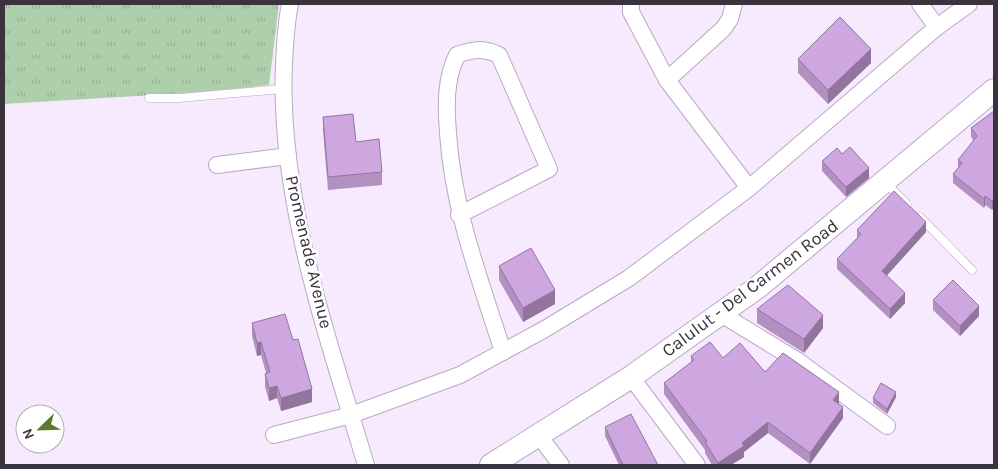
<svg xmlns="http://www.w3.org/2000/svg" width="998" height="469" font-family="Karla,sans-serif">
	<defs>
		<pattern id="park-tufts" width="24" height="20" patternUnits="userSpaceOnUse" patternTransform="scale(1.25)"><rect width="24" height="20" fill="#aecfac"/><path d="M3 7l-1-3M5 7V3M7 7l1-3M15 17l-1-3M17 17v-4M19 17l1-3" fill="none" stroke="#96b295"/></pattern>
	</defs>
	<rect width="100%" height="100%" fill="#f8eafe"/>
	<!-- park -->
	<polygon fill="url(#park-tufts)" points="4,4 279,4 269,85 204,92 4,104"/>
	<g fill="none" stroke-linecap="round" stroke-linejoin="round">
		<defs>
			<g id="service">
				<polyline points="149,98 179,98 283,89"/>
				<polyline points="887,184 907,204"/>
				<polyline points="920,217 972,270"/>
			</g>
			<g id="minor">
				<path d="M290 4C286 23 285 44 284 64 278 199 328 337 366 465"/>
				<polyline points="631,4 631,12 667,80 749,188"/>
				<polyline points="920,4 937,27"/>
				<polyline points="667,80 723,29 730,19 734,4"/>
				<polyline points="217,165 288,156"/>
				<path d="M459 215 549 169 499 55C483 48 473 49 457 55 445 80 446 106 448 133 453 210 480 279 503 352"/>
				<polyline points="721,314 798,361 887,426"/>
				<polyline points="631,377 697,465"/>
				<polyline points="274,435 351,415 460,375 545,329 629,278 749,188 937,27 969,4"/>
				<polyline points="540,437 561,465"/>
			</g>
			<polyline id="secondary" points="491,465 631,377 758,287 994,90"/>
		</defs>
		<!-- service casing -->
		<use href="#service" stroke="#b9a9c1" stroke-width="9"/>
		<!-- minor casing -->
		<use href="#minor" stroke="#b9a9c1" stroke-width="18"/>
		<!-- secondary casing -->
		<use href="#secondary" stroke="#b9a9c1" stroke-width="24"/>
		<!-- service -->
		<use href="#service" stroke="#fff" stroke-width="8"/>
		<!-- minor -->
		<use href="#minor" stroke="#fff" stroke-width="16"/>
		<!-- secondary -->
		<use href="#secondary" stroke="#fff" stroke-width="22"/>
	</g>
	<!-- wall -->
	<g fill="#b290c1">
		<polygon points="798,59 871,63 828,104 798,73"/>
		<polygon points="994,111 992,210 985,205 984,208 953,183 953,174 958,168 958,160 974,141 971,137 971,128"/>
		<polygon points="323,117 356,142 382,172 382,185 328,190 323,130"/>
		<polygon points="842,154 869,178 846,197 822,171 822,161"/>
		<polygon points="857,230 926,232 886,276 905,303 890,319 837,269 837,259 857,239"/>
		<polygon points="499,266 555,304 523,322 499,280"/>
		<polygon points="933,300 979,316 960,336 933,310"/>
		<polygon points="757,309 823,328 804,353 757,323"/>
		<polygon points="252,323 293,340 312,402 281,411 277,398 269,401 265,387 265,374 266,373 261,355 257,356 252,336"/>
		<polygon points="691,356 723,358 765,372 839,403 838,404 843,418 810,464 768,433 744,452 744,457 731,465 712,465 705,453 705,450 664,394 664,383 691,362"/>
		<polygon points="896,397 887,414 873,403 873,398"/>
		<polygon points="605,427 658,465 619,465 605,436"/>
	</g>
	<!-- shaded-wall -->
	<g fill="#91759d">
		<polygon points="871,49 871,63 828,104 828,90"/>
		<polygon points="869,168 869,178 846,197 846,187"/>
		<polygon points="985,196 985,205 984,208 984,199"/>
		<polygon points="994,198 994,207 992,210 992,201"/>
		<polygon points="926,222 926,232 882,281 882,271"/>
		<polygon points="555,290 555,304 523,322 523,308"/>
		<polygon points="905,293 905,303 890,319 890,309"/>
		<polygon points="979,306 979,316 960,336 960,326"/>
		<polygon points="823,315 823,328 804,353 804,339"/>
		<polygon points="261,342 261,355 257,356 257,343"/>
		<polygon points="277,386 277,398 269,401 269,388"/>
		<polygon points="312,389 312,402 281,411 281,398"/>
		<polygon points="839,392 839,403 833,411 833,400"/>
		<polygon points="896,392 896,397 887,414 887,409"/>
		<polygon points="843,407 843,418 810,464 810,453"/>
		<polygon points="768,422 768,433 744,452 744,457 731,465 718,465 718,463"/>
	</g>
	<!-- building -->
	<g fill="#cfa7e0" stroke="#91759d">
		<polygon points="840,17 871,49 828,90 798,59"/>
		<polygon points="994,111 994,198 992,201 985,196 984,199 953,174 962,163 958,160 977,136 971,128"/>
		<polygon points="353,114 356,142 379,139 382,172 328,177 323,117"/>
		<polygon points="850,147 869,168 846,187 822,161 837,148 842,154"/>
		<polygon points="894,191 926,222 882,271 905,293 890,309 837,259 861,234 857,230"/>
		<polygon points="531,248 555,290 523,308 499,266"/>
		<polygon points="953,280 979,306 960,326 933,300"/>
		<polygon points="788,285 823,315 804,339 757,309"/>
		<polygon points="285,314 293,340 298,339 312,389 281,398 277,386 269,388 265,374 270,372 261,342 257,343 252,323"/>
		<polygon points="710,342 723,358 740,343 765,372 783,353 839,392 833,400 843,407 810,453 768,422 742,443 744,446 718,463 705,442 707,441 664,383 694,360 691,356"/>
		<polygon points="881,383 896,392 887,409 873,398"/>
		<polygon points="631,414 658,465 623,465 605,427"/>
	</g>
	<g text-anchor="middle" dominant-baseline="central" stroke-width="5" stroke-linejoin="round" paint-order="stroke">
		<!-- street labels -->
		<g font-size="18" fill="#3a333d" stroke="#fff">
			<text transform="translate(309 252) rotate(77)">Promenade Avenue</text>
			<text transform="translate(750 288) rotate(-37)">Calulut - Del Carmen Road</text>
		</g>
	</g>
	<!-- border -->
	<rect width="998" height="469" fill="none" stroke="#3a333d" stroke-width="10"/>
	<!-- north arrow -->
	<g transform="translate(40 429) rotate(247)"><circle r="24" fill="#ffffff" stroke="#b0adb1"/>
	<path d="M0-4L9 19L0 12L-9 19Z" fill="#5e792d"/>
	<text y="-8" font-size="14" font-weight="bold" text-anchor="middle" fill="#3a333d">N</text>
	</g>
</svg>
